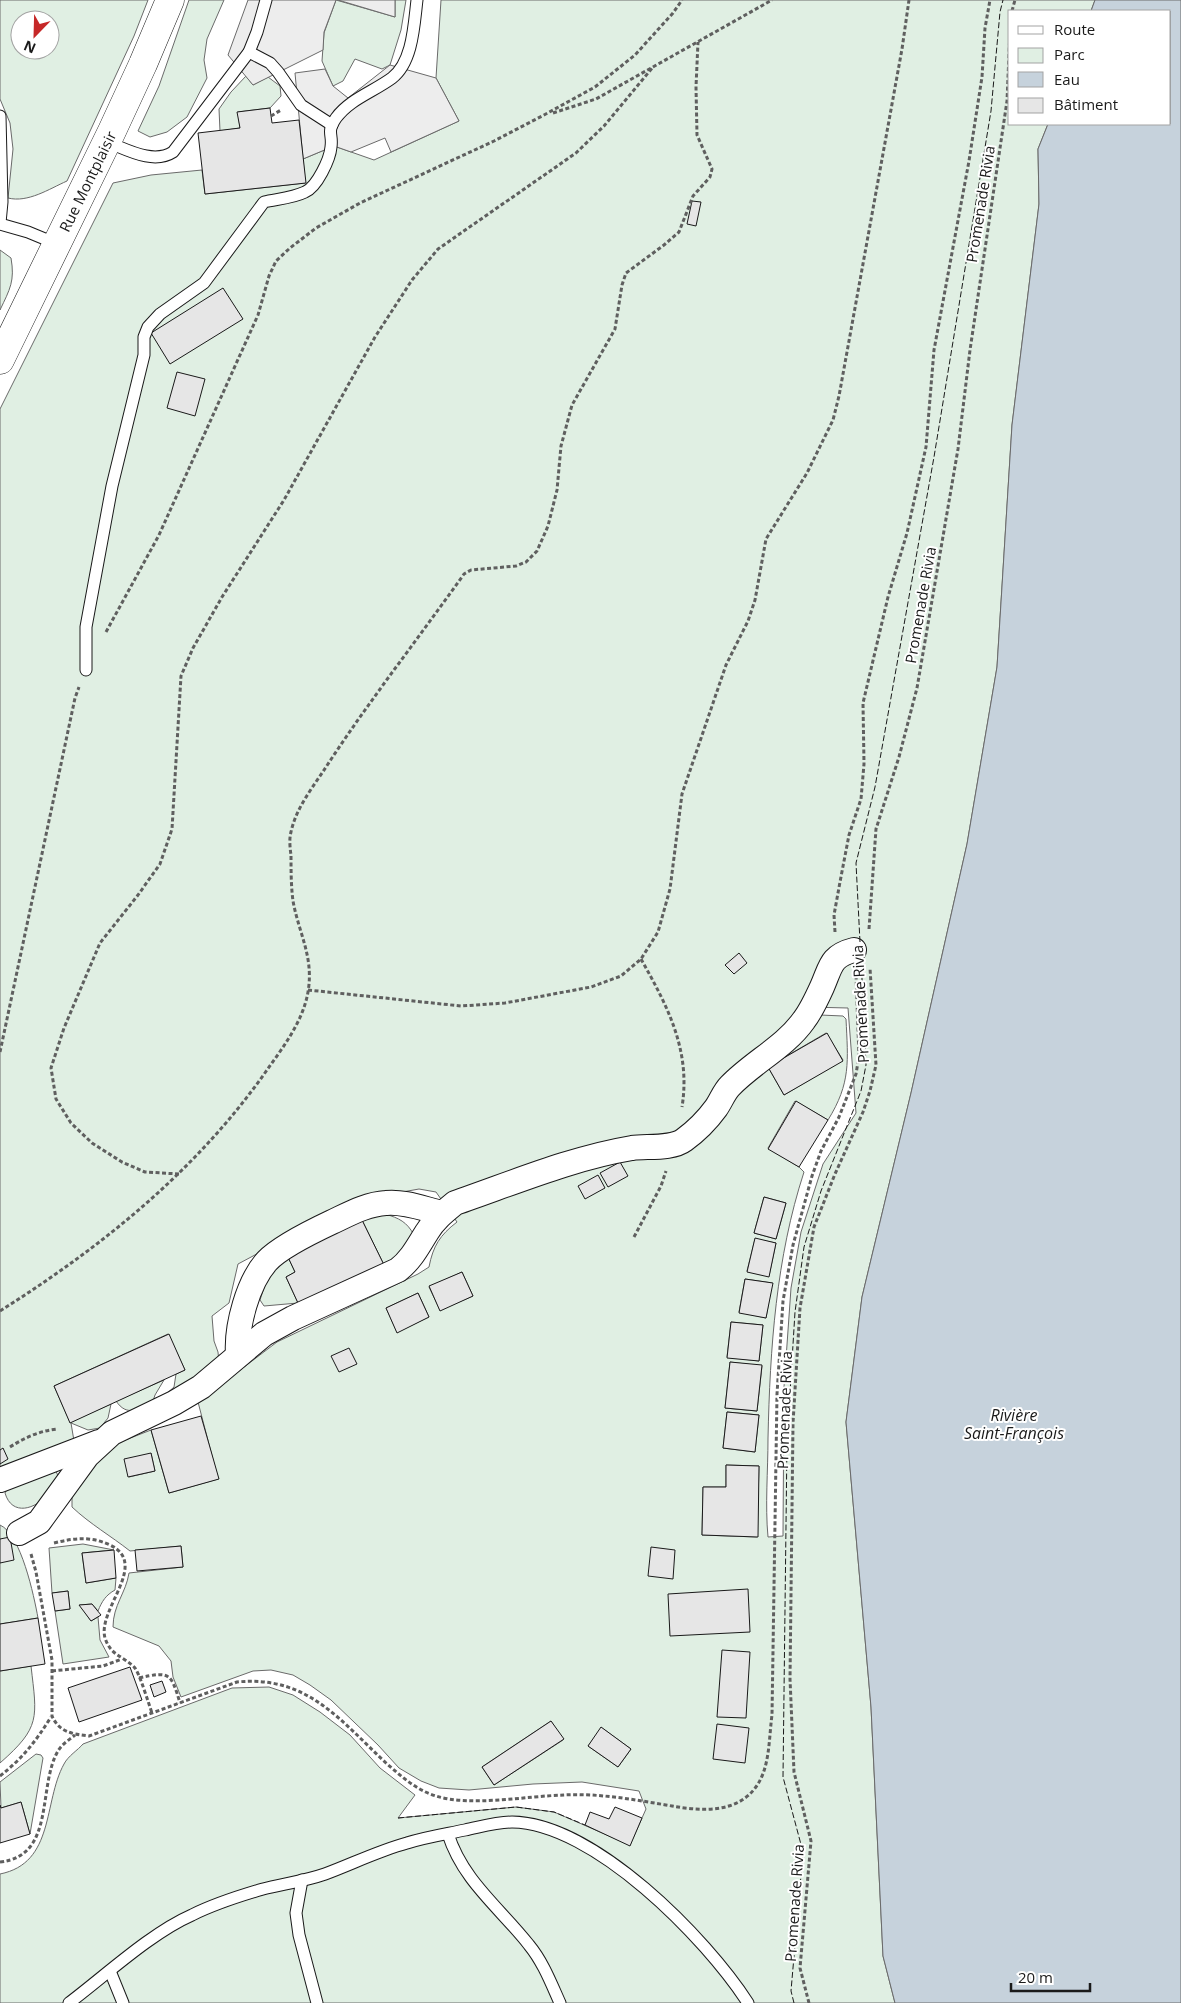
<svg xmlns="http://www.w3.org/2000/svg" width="1181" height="2003" font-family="'Open Sans',sans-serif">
	<rect width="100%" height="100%" fill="#fff"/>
	<!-- green -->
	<g fill="#e0efe3" stroke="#6a6a6a" fill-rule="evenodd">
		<path d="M0 0H148L134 36 67 181C49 189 28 203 8 198L13 149 10 123 0 99ZM20 20H50V50H20Z"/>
		<polygon points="189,0 224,0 207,39 204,60 207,78 187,117 167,132 150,137 138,131 159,86"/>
		<polygon points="336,0 395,17 395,0 406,0 401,30 390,65 382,69 355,59 343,81 333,86 322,61 324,33"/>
		<path d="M441 0H1095L1091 11H1010V124H1048L1038 149 1039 204 1012 425 997 667 967 844 911 1093 862 1297 846 1422 871 1707 883 1956 895 2003H0V1874C55 1863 43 1802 64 1764 68 1756 78 1750 83 1744L232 1688 269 1687 293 1695 320 1712 350 1735 380 1768 415 1795 398 1818 516 1807 554 1812 630 1845 646 1809 639 1791 582 1782 533 1784 469 1790 439 1788 421 1781 399 1768 378 1745 331 1700 310 1685 293 1675 271 1670 253 1671 181 1697 173 1677 171 1661 159 1646 113 1627C113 1605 126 1593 129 1573L183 1567 181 1546 130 1551C111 1536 90 1524 72 1507V1496L105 1450 120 1442 151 1430 169 1493 218 1479 198 1402 277 1342 418 1274 429 1267C433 1246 440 1235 457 1222L436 1192 419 1189 358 1200 238 1264 229 1303 212 1316 214 1341 218 1352 219 1363 164 1396 174 1387 176 1374 185 1370 168 1334 54 1386 70 1422 111 1404 108 1418 100 1428 88 1430 71 1423 74 1441 0 1473V409L113 183 151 175 202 170 205 194 305 183 303 159 334 146 374 160 459 121 436 78ZM807 1007 848 1008 856 1113 823 1164 801 1232 791 1288 784 1387 783 1536 768 1537C765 1505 768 1471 768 1438 770 1348 776 1258 804 1172L799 1167 768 1148 795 1101 828 1120C851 1083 848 1061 846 1019L843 1016 820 1015ZM826 1033 843 1060 784 1095 768 1067ZM764 1197 786 1203 776 1239 754 1233ZM755 1239 776 1243 769 1276 747 1271ZM462 1272 473 1296 440 1310 429 1287ZM745 1279 772 1283 766 1318 739 1312ZM418 1293 429 1317 397 1332 386 1308ZM731 1322 763 1325 759 1361 727 1357ZM730 1362 762 1366 757 1411 725 1408ZM727 1412 759 1415 755 1452 723 1448ZM151 1453 155 1471 129 1477ZM726 1465 759 1466 757 1537 702 1535 703 1487H726ZM551 1721 563 1740 494 1785 482 1767ZM602 1728 631 1749 618 1767 588 1746Z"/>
		<polygon points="246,76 253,85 268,77 280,86 281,96 270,108 238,112 240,128 220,131 219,109 231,92"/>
		<path d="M0 250 11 258C15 281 10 289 0 310Z"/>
		<path d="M385 1214C399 1218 407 1222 414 1235L387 1271 361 1218Z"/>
		<polygon points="287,1255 295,1272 286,1277 298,1303 264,1306 260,1300 270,1269"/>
		<path d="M164 1380 155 1395 152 1404C137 1409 127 1417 116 1401Z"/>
		<path d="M50 1469 56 1471 58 1476C55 1482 52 1488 48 1494 36 1509 12 1517 5 1493L9 1486Z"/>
		<path d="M0 1525C21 1534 34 1596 38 1618L0 1624Z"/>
		<path d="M83 1544 114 1550 82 1553 86 1583 116 1578 115 1590C106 1595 102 1601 98 1611L92 1604 80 1605 91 1621 98 1617 100 1640 109 1657 63 1664 55 1611 70 1609 68 1591 52 1593 49 1548Z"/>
		<path d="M31 1666C37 1718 41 1727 0 1763V1671Z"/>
		<polygon points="36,1754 41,1755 43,1758 30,1834 21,1802 1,1808 0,1782"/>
	</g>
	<!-- parking -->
	<g fill="#ededed" stroke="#6a6a6a">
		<polygon points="248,0 336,0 324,32 323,50 253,85 228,55"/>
		<polygon points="338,0 395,0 395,17"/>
		<polygon points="390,65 436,78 459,121 391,152 385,138 351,152 334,146 303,159 295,73 325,69 333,86 348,98"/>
	</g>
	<!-- water -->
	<polygon fill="#c6d2dc" stroke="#6a6a6a" points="1095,0 1181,0 1181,2003 895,2003 883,1956 871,1707 846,1422 862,1297 911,1093 967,844 997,667 1012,425 1039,204 1038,149 1048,124 1170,124 1170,11 1091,11"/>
	<!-- building -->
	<g fill="#e6e6e6" stroke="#1a1a1a">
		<polygon points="270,108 272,123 299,120 306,183 205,194 198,133 240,128 237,112"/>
		<polygon points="692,201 701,202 696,226 687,224"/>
		<polygon points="223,288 243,319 170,364 151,333"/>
		<polygon points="177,372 205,379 195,416 167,408"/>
		<polygon points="739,953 747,963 734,974 725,965"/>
		<polygon points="827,1033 843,1061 784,1095 768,1067"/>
		<polygon points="796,1101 828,1120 799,1167 768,1149"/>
		<polygon points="620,1162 628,1176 608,1187 600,1173"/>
		<polygon points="598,1175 605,1188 585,1199 578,1186"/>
		<polygon points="764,1197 786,1203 776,1239 754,1233"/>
		<polygon points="361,1218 387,1271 298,1303 286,1277 295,1272 287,1255"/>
		<polygon points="755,1238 776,1243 769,1277 747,1272"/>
		<polygon points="462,1272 473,1296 440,1311 429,1286"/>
		<polygon points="745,1279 773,1283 766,1318 739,1313"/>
		<polygon points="418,1293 429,1317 397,1333 386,1308"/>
		<polygon points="731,1322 763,1325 759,1361 727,1358"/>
		<polygon points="169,1334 185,1370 70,1423 54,1386"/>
		<polygon points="349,1348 357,1364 339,1372 331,1356"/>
		<polygon points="730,1362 762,1365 757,1411 725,1408"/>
		<polygon points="727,1412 759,1415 755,1452 723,1448"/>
		<polygon points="201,1416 219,1479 169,1493 151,1430"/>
		<polygon points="3,1448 8,1459 0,1464 0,1450"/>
		<polygon points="151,1453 155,1471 128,1477 124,1459"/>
		<polygon points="726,1465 759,1466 758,1537 702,1535 703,1487 726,1487"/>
		<polygon points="10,1537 14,1560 0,1563 0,1539"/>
		<polygon points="181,1546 183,1567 137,1571 135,1550"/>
		<polygon points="651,1547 675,1550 673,1579 648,1576"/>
		<polygon points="114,1550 116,1578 86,1583 82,1553"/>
		<polygon points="748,1589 750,1632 670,1636 668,1594"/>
		<polygon points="68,1591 70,1609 55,1611 52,1593"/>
		<polygon points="92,1604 101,1615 91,1621 79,1605"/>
		<polygon points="38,1618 45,1664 0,1671 0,1624"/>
		<polygon points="722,1650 750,1652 746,1718 717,1717"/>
		<polygon points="130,1667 142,1700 79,1722 68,1688"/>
		<polygon points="162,1681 166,1692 154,1697 150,1685"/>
		<polygon points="551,1721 564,1739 494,1785 482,1767"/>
		<polygon points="717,1724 749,1728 745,1763 713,1759"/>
		<polygon points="601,1727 631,1749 618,1767 588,1746"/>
		<polygon points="21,1802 30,1834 0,1843 0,1805 1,1808"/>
		<polygon points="615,1807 642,1818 630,1846 585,1825 590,1812 609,1819"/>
	</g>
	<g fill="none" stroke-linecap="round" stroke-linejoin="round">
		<defs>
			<g id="lane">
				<polyline points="249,52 270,63 278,72 301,105 332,125"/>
				<polyline points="0,116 2,202 0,223"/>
				<path d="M107 142C126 149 153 165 173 152L249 52 257 32 266 0"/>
				<polyline points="0,224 28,232 57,244"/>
				<path d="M86 670V627L112 486 144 355V337L148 327 160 314 204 283 264 202C277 199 293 198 305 192 317 187 330 159 331 147 333 133 326 133 336 118 350 99 373 92 392 78 413 62 414 24 417 0"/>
				<path d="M448 1834C463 1881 500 1908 529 1945 543 1962 551 1983 560 2003"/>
				<polyline points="302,1880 296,1913 299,1935 317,2003"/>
				<polyline points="110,1971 123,2003"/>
				<path d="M69 2003C106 1975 151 1933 192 1915 214 1904 239 1896 263 1889 283 1884 305 1881 325 1874 352 1864 378 1851 407 1843 426 1837 446 1834 465 1830 480 1827 497 1822 512 1822 594 1823 706 1938 748 2003"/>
			</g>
			<g id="street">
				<path d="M238 1354C236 1326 248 1282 267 1261 280 1247 315 1230 332 1222 349 1214 367 1204 386 1203 404 1201 424 1209 442 1213"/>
				<polyline points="0,1480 99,1442"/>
				<path d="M19 1533 39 1522 87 1456 112 1433 174 1403 201 1387 264 1334 293 1318 398 1270C412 1259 418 1246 427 1232 434 1220 444 1212 455 1203 513 1183 572 1158 632 1148 647 1146 672 1149 684 1140 695 1132 708 1119 716 1108 721 1101 724 1092 730 1086 753 1062 785 1047 804 1020 811 1011 817 998 822 987 831 967 830 956 854 950"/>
			</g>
			<g id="secondary">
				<path id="s1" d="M0 360 112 131 143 64 170 0"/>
			</g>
		</defs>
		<!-- lane casing -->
		<use href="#lane" stroke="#1a1a1a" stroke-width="13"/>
		<!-- street casing -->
		<use href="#street" stroke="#1a1a1a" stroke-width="26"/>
		<!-- secondary casing -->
		<use href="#secondary" stroke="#1a1a1a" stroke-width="29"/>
		<!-- path -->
		<g stroke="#5f5f5f" stroke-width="3" stroke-dasharray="4 2.5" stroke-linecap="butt">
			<polyline points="1012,11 1015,0"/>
			<polyline points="553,113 596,99 772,0"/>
			<polyline points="271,116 281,110"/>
			<polyline points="106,632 159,535 258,315 269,276 276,261 290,248 316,228 360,203 494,141 544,115 595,87 635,55 673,13 682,0"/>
			<polyline points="869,929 876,829 899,757 917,688 958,449 970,350 1007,101 1010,31"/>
			<polyline points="835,932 834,915 840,882 849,835 861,799 864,764 863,703 888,597 907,533 926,447 934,350 969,161 982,77 985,28 990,0"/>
			<path d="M641 959C668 1007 691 1051 682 1107"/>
			<polyline points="308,990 461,1006 505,1003 591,987 621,976 641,959 658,932 670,889 682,794 726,665 748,621 755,600 766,539 807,473 833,420 839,396 902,49 909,0"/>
			<polyline points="0,1052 75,698 79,687"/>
			<polyline points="179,1174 145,1172 122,1162 92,1143 71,1123 56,1099 51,1068 64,1028 100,943 138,895 160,864 172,829 181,676 193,648 222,597 284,500 375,337 412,280 438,249 576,153 604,126 653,67"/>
			<polyline points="634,1237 661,1186 666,1171"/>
			<path d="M0 1311C103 1246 197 1170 267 1070 284 1046 303 1021 308 992 314 957 299 934 293 901 291 886 291 870 291 855 290 848 289 839 291 832 296 808 313 787 326 767 369 701 418 639 464 574L471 570 516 566 526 562 537 551 548 526 557 490 561 446 572 405 615 329 622 285 626 273 664 245 679 232 693 196 710 177 712 169 697 135 696 87 698 42"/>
			<path d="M10 1447C24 1438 39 1431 57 1429"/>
			<path d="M54 1543C74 1538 91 1536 110 1545 150 1564 97 1609 105 1638 111 1656 122 1655 134 1667 139 1671 149 1705 152 1713"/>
			<path d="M31 1554 36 1572 52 1660V1716C59 1732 72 1734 89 1736L237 1682C307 1675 340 1720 386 1763 401 1776 416 1790 436 1796 471 1807 526 1796 564 1795 600 1793 636 1800 672 1806 695 1810 725 1813 745 1798 771 1779 768 1744 772 1715L777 1394 783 1301 793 1245 812 1176 821 1151 839 1117 856 1074 859 1056 856 975"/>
			<polyline points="52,1671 103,1666 122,1659"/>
			<path d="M139 1678C170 1671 171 1673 180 1703"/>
			<path d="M0 1776C23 1758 36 1741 51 1717"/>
			<path d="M0 1862C56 1856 37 1787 58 1751 62 1744 69 1740 75 1735"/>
			<polyline points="809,2003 800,1968 811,1841 794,1772 790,1679 793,1423 800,1308 814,1227 835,1174 863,1112 870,1091 876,1065 870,968"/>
		</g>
		<!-- lane -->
		<use href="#lane" stroke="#fff" stroke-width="11"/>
		<!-- street -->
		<use href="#street" stroke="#fff" stroke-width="24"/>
		<!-- secondary -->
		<use href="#secondary" stroke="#fff" stroke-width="28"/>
		<!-- fence -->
		<g stroke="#1a1a1a" stroke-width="1" stroke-dasharray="6 2.5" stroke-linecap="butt">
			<polyline points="860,942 856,863 875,787 934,457 991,111 1000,12 1003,0"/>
			<polyline points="398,1818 516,1807 554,1812 585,1825"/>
			<polyline points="794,2003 791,1991 803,1852 783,1777 787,1442 795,1312 804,1247 821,1191 861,1091 866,1065 861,957"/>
		</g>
	</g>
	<g text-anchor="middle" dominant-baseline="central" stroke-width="4" stroke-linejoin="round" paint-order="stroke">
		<!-- street labels -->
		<g font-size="15" fill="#1a1a1a" stroke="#fff">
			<text stroke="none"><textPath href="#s1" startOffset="199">Rue Montplaisir</textPath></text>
			<text transform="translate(980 204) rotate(-81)">Promenade Rivia</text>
			<text transform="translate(920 605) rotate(-80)">Promenade Rivia</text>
			<text transform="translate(860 1004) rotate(-93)">Promenade Rivia</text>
			<text transform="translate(784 1410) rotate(-88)">Promenade Rivia</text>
			<text transform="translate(794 1903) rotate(-86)">Promenade Rivia</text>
		</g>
		<!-- water labels -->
		<g font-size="16" font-style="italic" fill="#1a1a1a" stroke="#fff">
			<text x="1014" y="1415">Rivière<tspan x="1014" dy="18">Saint-François</tspan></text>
		</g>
	</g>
	<!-- legend -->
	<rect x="1008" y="10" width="162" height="115" fill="#ffffff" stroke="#a3a3a3"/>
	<rect x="1018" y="26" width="25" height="8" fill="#ffffff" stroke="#a3a3a3"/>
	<text x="1054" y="35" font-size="15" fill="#1a1a1a">Route</text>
	<rect x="1018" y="48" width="25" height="15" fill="#e0efe3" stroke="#a3a3a3"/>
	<text x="1054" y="60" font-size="15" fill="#1a1a1a">Parc</text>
	<rect x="1018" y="72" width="25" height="15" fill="#c6d2dc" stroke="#a3a3a3"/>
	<text x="1054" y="85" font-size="15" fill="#1a1a1a">Eau</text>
	<rect x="1018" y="98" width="25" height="15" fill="#e6e6e6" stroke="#a3a3a3"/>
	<text x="1054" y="110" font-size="15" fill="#1a1a1a">Bâtiment</text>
	<!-- north arrow -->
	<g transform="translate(35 35) rotate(203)"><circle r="24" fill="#ffffff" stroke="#a3a3a3"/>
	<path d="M0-4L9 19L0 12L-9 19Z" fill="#c62828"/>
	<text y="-8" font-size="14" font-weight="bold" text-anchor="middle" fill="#1a1a1a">N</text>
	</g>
	<!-- scale -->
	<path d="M1011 1983v8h79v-8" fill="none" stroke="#1a1a1a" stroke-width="2.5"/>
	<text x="1018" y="1983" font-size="15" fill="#1a1a1a" stroke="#ffffff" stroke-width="4" paint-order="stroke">20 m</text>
</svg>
